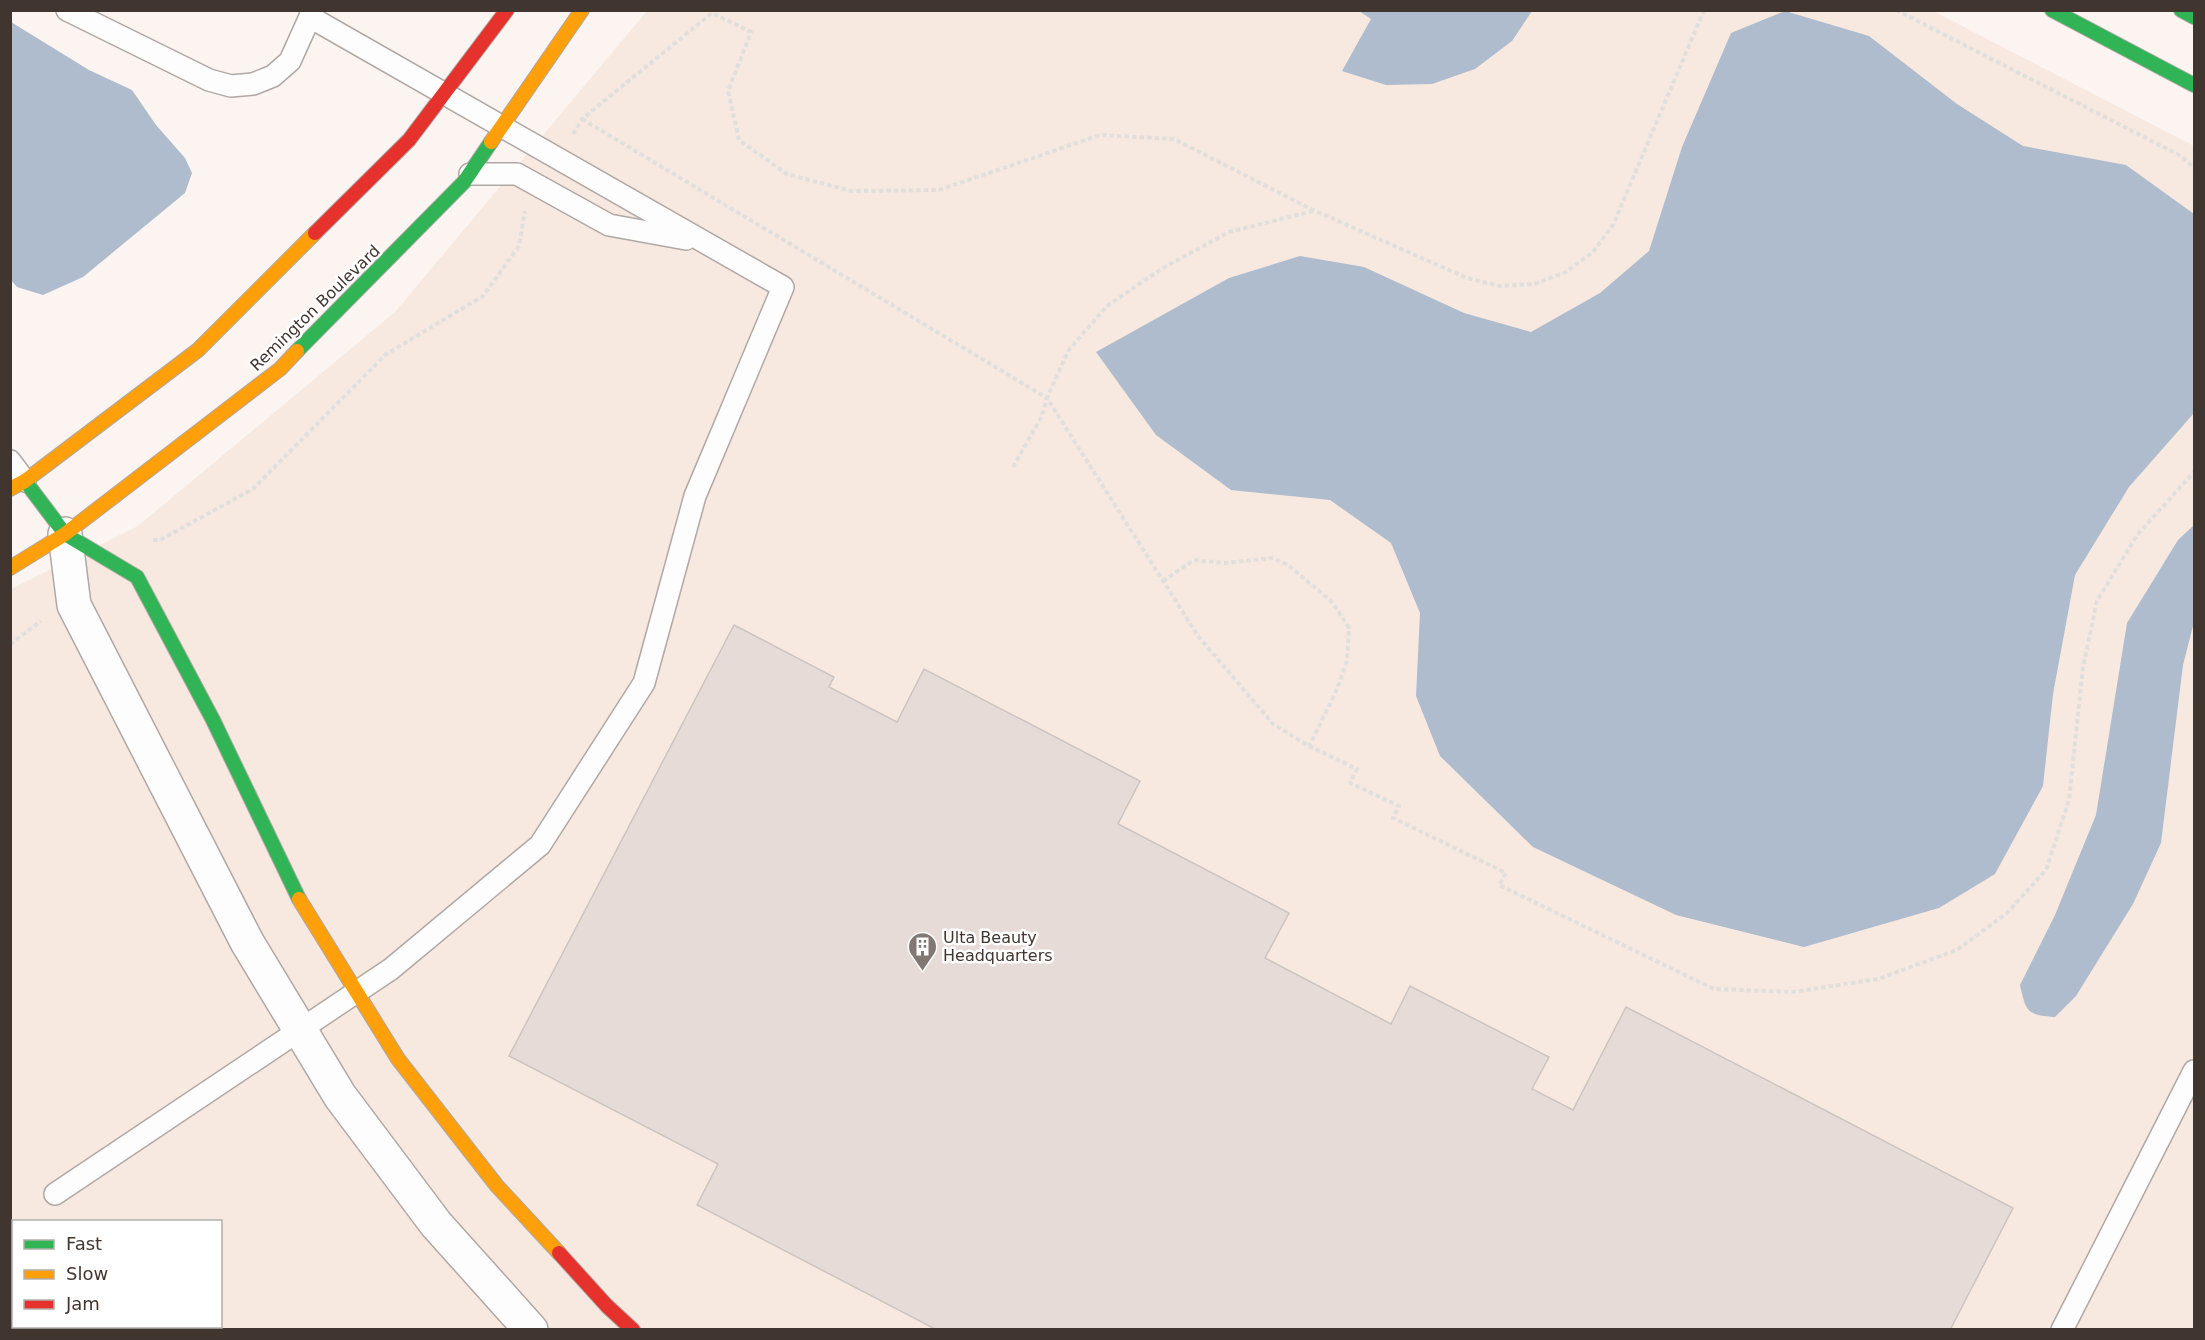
<svg xmlns="http://www.w3.org/2000/svg" width="2205" height="1340" font-family="'DejaVu Sans',sans-serif">
	<rect width="100%" height="100%" fill="#fbf4f1"/>
	<!-- commercial -->
	<polygon fill="#f7e9df" points="647,11 1933,11 2194,146 2194,1329 83,1329 81,1327 220,1326 220,1222 14,1222 13,1226 11,1222 11,589 138,526 395,312"/>
	<!-- water -->
	<g fill="#aebcce">
		<polygon points="1359,11 1532,11 1512,41 1475,69 1432,84 1386,85 1342,71 1371,19"/>
		<polygon points="1785,11 1869,36 1957,104 2023,146 2126,165 2194,214 2194,413 2129,487 2075,575 2053,694 2043,786 1995,874 1939,908 1804,947 1676,915 1533,847 1440,756 1416,696 1420,613 1391,543 1330,500 1231,490 1156,435 1096,352 1229,278 1300,256 1364,267 1464,313 1531,332 1600,293 1649,251 1682,147 1731,33"/>
		<polygon points="11,22 89,70 132,90 156,125 185,158 192,173 185,193 83,277 43,295 17,287 11,280"/>
		<path d="M2194 525V622L2183 665 2161 843 2133 904 2076 996 2055 1017C2027 1015 2026 1012 2020 985L2055 915 2096 815 2127 623 2178 540Z"/>
	</g>
	<!-- building -->
	<g fill="#e6dbd7" stroke="#ccc4c0" stroke-width="1.5">
		<polygon points="734,625 834,677 829,687 897,722 924,669 1140,781 1118,824 1289,913 1265,958 1391,1024 1410,986 1549,1057 1532,1089 1573,1110 1626,1007 2013,1208 1950,1330 937,1330 697,1205 718,1164 509,1056"/>
		<polygon points="10,1284 14,1293 14,1326 49,1326 50,1330 10,1330"/>
	</g>
	<g fill="none" stroke-linecap="round" stroke-linejoin="round">
		<defs>
			<g id="lane">
				<polyline points="67,10 209,80 231,86 253,84 273,76 290,61 313,10"/>
				<polyline points="470,174 517,174 609,225 686,239"/>
				<polyline points="10,461 25,481"/>
				<polyline points="55,1194 391,969 540,845 644,683 695,496 783,287 310,17"/>
				<polyline points="2062,1330 2194,1071"/>
			</g>
			<polyline id="street" points="65,534 74,605 247,942 340,1096 436,1224 531,1330"/>
			<g id="fast">
				<polyline points="2052,10 2194,85"/>
				<polyline points="2181,10 2194,17"/>
				<polyline points="297,351 464,182 491,142"/>
				<polyline points="25,481 65,534 137,577 213,720 299,899"/>
			</g>
			<g id="slow">
				<polyline points="491,142 582,10"/>
				<polyline points="10,489 25,481 198,350 315,233"/>
				<polyline points="10,568 65,534 280,369 297,351"/>
				<polyline points="299,899 398,1059 497,1186 559,1253"/>
			</g>
			<g id="jam">
				<polyline points="315,233 409,140 507,10"/>
				<polyline points="559,1253 607,1306 633,1330"/>
			</g>
		</defs>
		<!-- lane casing -->
		<use href="#lane" stroke="#b0a8a5" stroke-width="24"/>
		<!-- street casing -->
		<use href="#street" stroke="#b0a8a5" stroke-width="36"/>
		<!-- fast casing -->
		<use href="#fast" stroke="#b0a8a5" stroke-width="16"/>
		<!-- slow casing -->
		<use href="#slow" stroke="#b0a8a5" stroke-width="16"/>
		<!-- jam casing -->
		<use href="#jam" stroke="#b0a8a5" stroke-width="16"/>
		<!-- path -->
		<g stroke="#e1dfdd" stroke-width="4" stroke-dasharray="4.5 3" stroke-linecap="butt">
			<polyline points="1896,10 2181,156 2194,168"/>
			<polyline points="582,119 1047,398 1041,418 1013,467"/>
			<polyline points="573,134 582,119 712,13 751,32 728,91 739,140 787,174 851,191 939,190 1100,135 1174,139 1313,210 1467,278 1500,286 1534,284 1566,272 1593,252 1613,225 1704,10"/>
			<polyline points="1313,211 1229,232 1163,268 1107,306 1068,351 1047,398 1198,636 1273,724 1309,746 1357,769 1350,783 1399,806 1393,818 1506,873 1499,885 1714,989 1793,992 1878,979 1957,950 2007,913 2046,870 2069,800 2083,667 2097,601 2137,535 2194,472"/>
			<polyline points="153,540 160,540 253,489 385,355 483,296 519,246 525,211"/>
			<polyline points="1163,581 1194,560 1225,563 1273,558 1288,565 1332,602 1349,628 1347,661 1335,694 1309,746"/>
			<polyline points="10,644 41,621"/>
		</g>
		<!-- lane -->
		<use href="#lane" stroke="#fefdfd" stroke-width="21"/>
		<!-- street -->
		<use href="#street" stroke="#fefdfd" stroke-width="33"/>
		<!-- fast -->
		<use href="#fast" stroke="#30b455" stroke-width="14"/>
		<!-- slow -->
		<use href="#slow" stroke="#ff9f0a" stroke-width="14"/>
		<!-- jam -->
		<use href="#jam" stroke="#e5322d" stroke-width="14"/>
	</g>
	<!-- icons -->
	<defs>
		<symbol id="building-pin" viewBox="-11 -11 22 30"><path d="M0 17L-7.5 6A9.5 9.5 0 1 1 7.5 6Z" fill="#827873" stroke="#fff"/><path d="M-4-6H4V6H1V3H-1V6H-4ZM-2.5-4.3h1.7v1.8h-1.7ZM.8-4.3h1.7v1.8H.8ZM-2.5-1h1.7V.8h-1.7ZM.8-1h1.7V.8H.8Z" fill="#fff"/></symbol>
	</defs>
	<g fill-rule="evenodd">
		<use href="#building-pin" x="906" y="930" width="33" height="45"/>
	</g>
	<g text-anchor="middle" dominant-baseline="central" stroke-width="5" stroke-linejoin="round" paint-order="stroke">
		<!-- street labels -->
		<g font-size="16" fill="#41352f" stroke="#fff">
			<text transform="translate(315 308) rotate(-44)">Remington Boulevard</text>
		</g>
		<!-- poi labels -->
		<g font-size="16" fill="#41352f" stroke="#fff" text-anchor="start">
			<text x="943" y="937">Ulta Beauty<tspan x="943" dy="18">Headquarters</tspan></text>
		</g>
	</g>
	<!-- border -->
	<rect width="2205" height="1340" fill="none" stroke="#41352f" stroke-width="24"/>
	<!-- legend -->
	<rect x="12" y="1220" width="210" height="108" fill="#ffffff" stroke="#b3aeac" stroke-width="1.5"/>
	<rect x="24" y="1240" width="30" height="9" fill="#30b455" stroke="#b3aeac" stroke-width="1.5"/>
	<text x="66" y="1250" font-size="18" fill="#41352f">Fast</text>
	<rect x="24" y="1270" width="30" height="9" fill="#ff9f0a" stroke="#b3aeac" stroke-width="1.5"/>
	<text x="66" y="1280" font-size="18" fill="#41352f">Slow</text>
	<rect x="24" y="1300" width="30" height="9" fill="#e5322d" stroke="#b3aeac" stroke-width="1.5"/>
	<text x="66" y="1310" font-size="18" fill="#41352f">Jam</text>
</svg>
